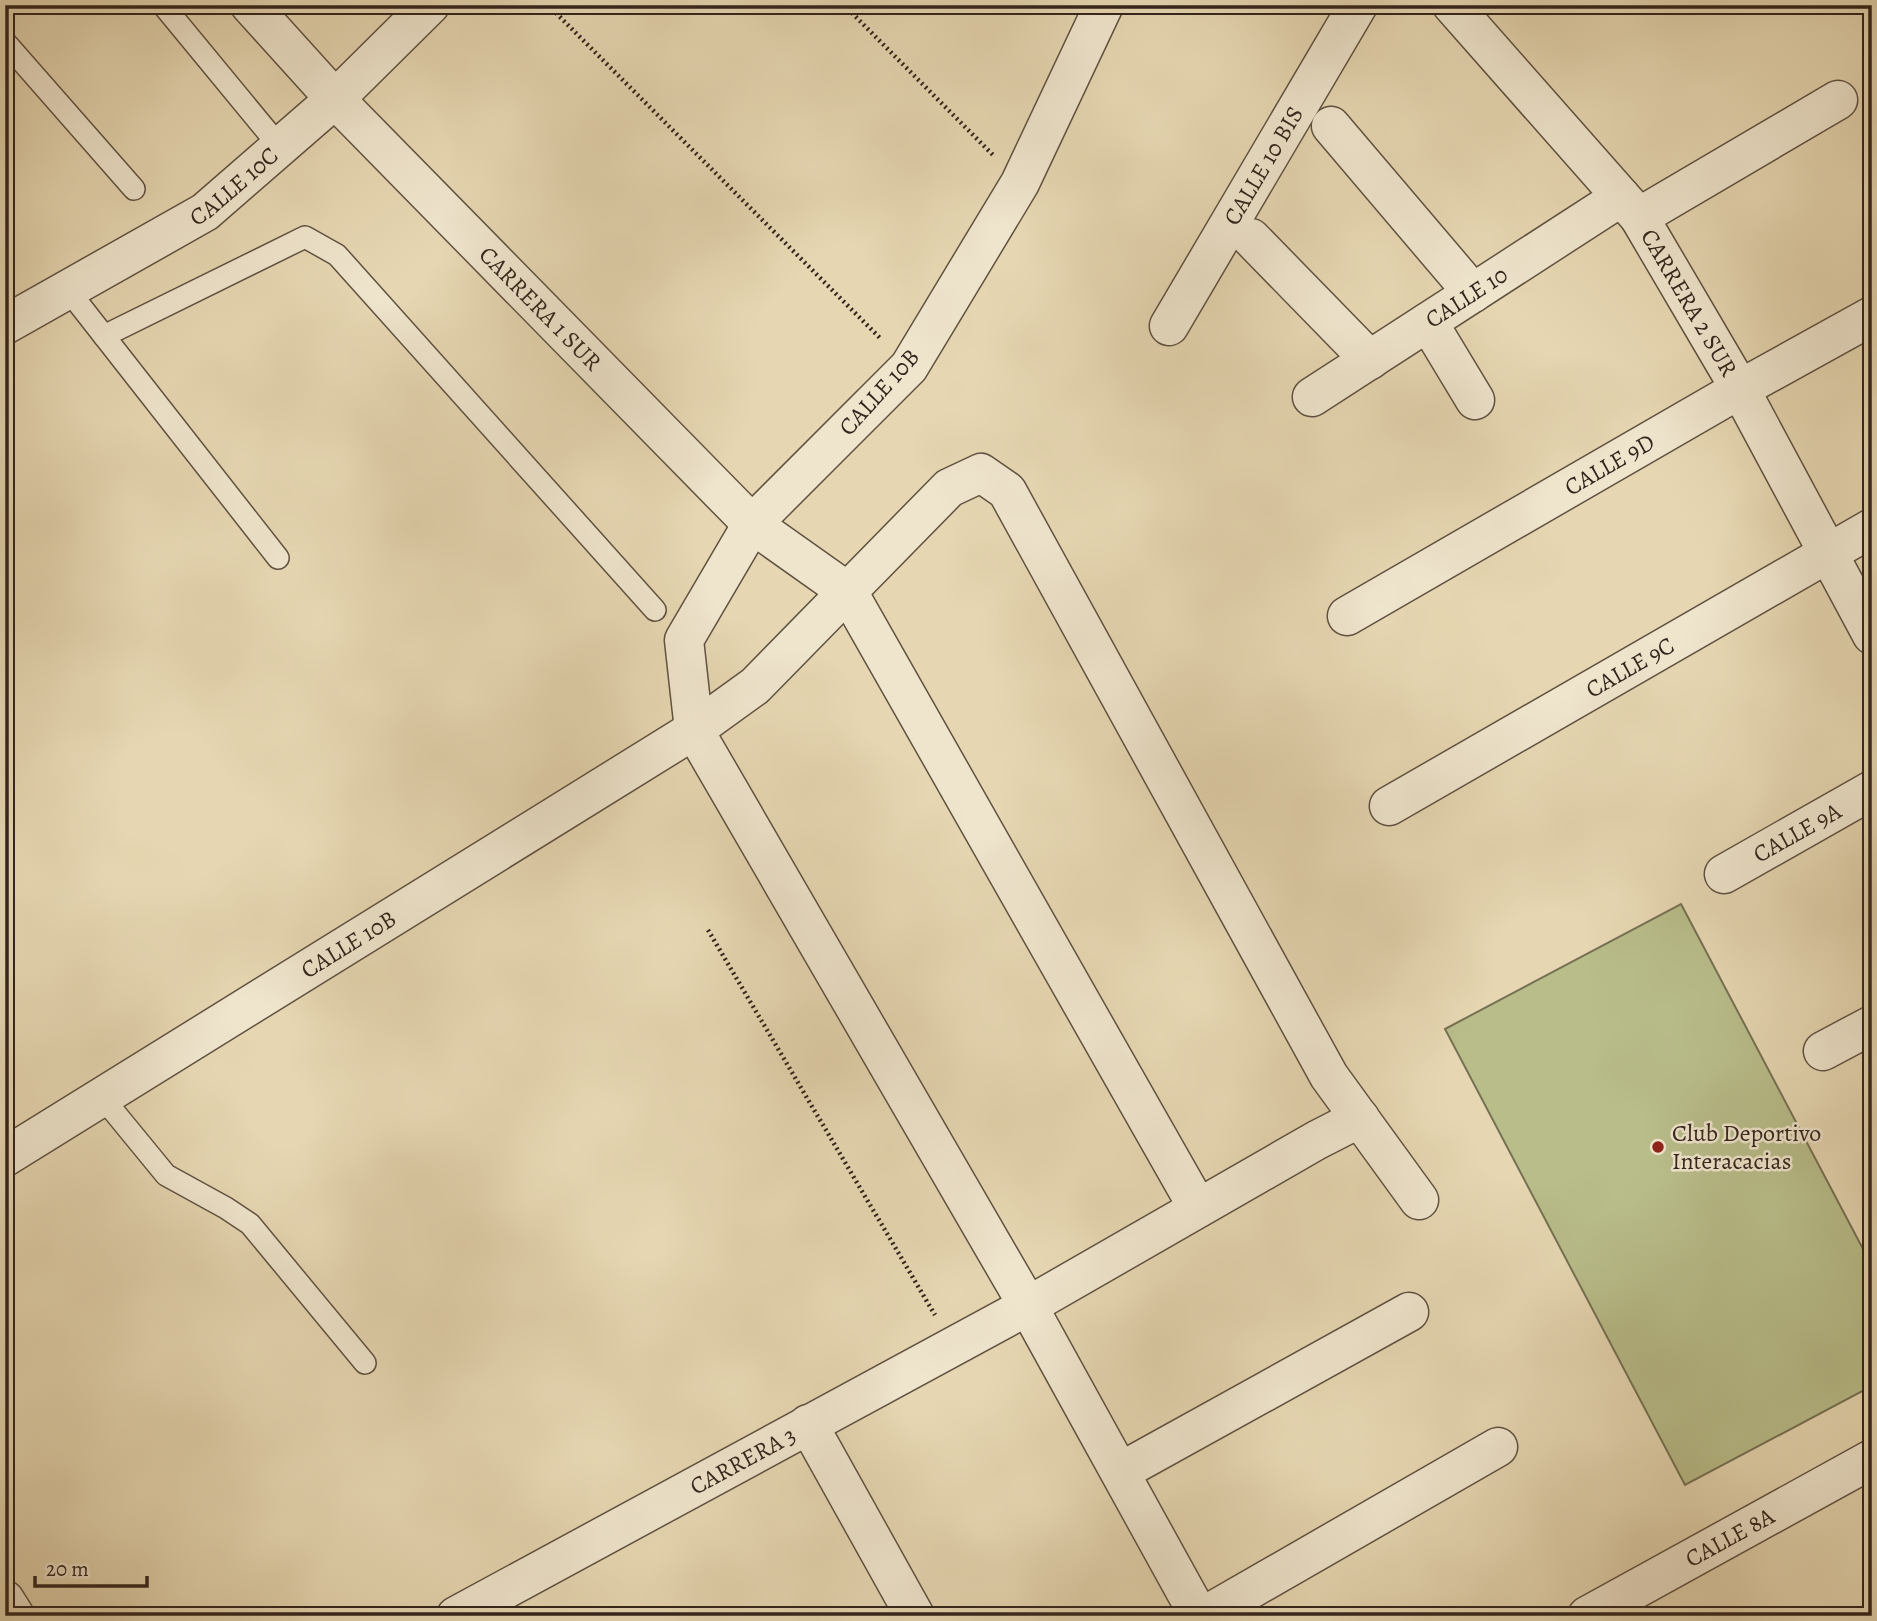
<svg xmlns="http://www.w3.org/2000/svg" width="1877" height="1621" font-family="Alegreya,serif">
	<rect width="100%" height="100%" fill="#e6d7b2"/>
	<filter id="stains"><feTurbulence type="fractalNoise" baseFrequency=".00286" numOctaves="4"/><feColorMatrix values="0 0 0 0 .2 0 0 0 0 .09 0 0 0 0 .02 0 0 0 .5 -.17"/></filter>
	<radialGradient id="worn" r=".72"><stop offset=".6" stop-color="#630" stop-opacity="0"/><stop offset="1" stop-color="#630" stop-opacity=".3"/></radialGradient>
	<!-- green -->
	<polygon fill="#b8bd8a" stroke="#767154" stroke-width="2" points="1681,904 1872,1266 1872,1386 1685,1485 1445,1029"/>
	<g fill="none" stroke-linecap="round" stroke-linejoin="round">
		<defs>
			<g id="service">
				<polyline points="163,5 280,147"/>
				<polyline points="5,42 134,189"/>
				<polyline points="68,290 278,558"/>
				<polyline points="104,336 305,237 337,255 655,610"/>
				<polyline points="102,1097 166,1175 226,1208 250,1224 365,1363"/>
			</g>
			<g id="minor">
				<path id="s1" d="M250 5 335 99 752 524 848 592 1198 1208"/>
				<polyline points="1104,5 1020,183 909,367 752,524 684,640 694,730 1028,1306 1199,1616"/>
				<path id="s2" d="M1452 5 1639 217 1740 389 1872 635"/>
				<polyline points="1331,126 1473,293"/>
				<polyline points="1639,217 1838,100"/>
				<polyline points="1251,238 1370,360"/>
				<polyline points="1428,322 1475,400"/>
				<path id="s3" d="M5 325 205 212 335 99 430 5"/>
				<path id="s4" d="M1169 326 1358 5"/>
				<path id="s5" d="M1312 397 1621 197"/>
				<path id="s6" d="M1347 616 1740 389 1872 316"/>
				<path id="s7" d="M1389 806 1872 528"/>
				<path id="s8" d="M1724 874 1872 790"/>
				<polyline points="1823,1051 1872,1025"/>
				<path id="s9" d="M5 1157 694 730 755 686 949 488 981 473 1007 491 1329 1076 1419 1200"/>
				<polyline points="808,1424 915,1616"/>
				<polyline points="1120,1472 1409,1312"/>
				<polyline points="5,1600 15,1616"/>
				<path id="s10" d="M456 1616 1028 1306 1317 1140 1360 1118"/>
				<polyline points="1204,1616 1498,1447"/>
				<path id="s11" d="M1587 1616 1872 1459"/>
			</g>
		</defs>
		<!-- service casing -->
		<use href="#service" stroke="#605242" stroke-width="24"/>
		<!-- minor casing -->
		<use href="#minor" stroke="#605242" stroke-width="41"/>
		<!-- path -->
		<g stroke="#33251d" stroke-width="4.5" stroke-dasharray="2 3.5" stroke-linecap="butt">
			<polyline points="548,5 881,339"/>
			<polyline points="844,5 993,155"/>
			<polyline points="708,930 935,1315"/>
		</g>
		<!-- service -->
		<use href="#service" stroke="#efe5cd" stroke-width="21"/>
		<!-- minor -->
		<use href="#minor" stroke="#efe5cd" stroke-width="38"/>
	</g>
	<!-- markers -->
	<circle fill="#8f2418" stroke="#efe5cd" stroke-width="2.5" cx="1658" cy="1147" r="7"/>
	<g text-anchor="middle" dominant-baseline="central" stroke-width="5" stroke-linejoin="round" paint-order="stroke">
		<!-- street labels -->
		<g font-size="24" fill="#33251d" stroke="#efe5cd">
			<text stroke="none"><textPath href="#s4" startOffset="186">CALLE 10 BIS</textPath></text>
			<text stroke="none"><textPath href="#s3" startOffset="268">CALLE 10C</textPath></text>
			<text stroke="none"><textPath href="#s5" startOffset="184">CALLE 10</textPath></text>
			<text stroke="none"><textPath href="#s2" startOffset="382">CARRERA 2 SUR</textPath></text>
			<text stroke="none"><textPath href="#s1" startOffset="420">CARRERA 1 SUR</textPath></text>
			<text transform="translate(879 392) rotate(-48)">CALLE 10B</text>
			<text stroke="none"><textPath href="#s6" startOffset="303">CALLE 9D</textPath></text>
			<text stroke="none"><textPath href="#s7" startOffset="278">CALLE 9C</textPath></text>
			<text stroke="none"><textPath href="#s8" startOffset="84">CALLE 9A</textPath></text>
			<text stroke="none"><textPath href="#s9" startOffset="404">CALLE 10B</textPath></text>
			<text stroke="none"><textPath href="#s10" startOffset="326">CARRERA 3</textPath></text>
			<text stroke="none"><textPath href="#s11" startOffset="163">CALLE 8A</textPath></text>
		</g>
		<!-- poi labels -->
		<g font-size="24" fill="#33251d" stroke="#efe5cd" text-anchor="start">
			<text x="1672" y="1133">Club Deportivo<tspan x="1672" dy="28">Interacacias</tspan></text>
		</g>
	</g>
	<!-- margin -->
	<rect width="1877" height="1621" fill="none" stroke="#e6d7b2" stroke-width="28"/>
	<rect x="7" y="7" width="1863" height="1607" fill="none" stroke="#33251d" stroke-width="3.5"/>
	<rect x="14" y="14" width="1849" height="1593" fill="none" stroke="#33251d" stroke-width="2"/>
	<!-- scale -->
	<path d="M35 1576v10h112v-10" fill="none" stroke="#33251d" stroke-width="3.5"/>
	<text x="46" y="1576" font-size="21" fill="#33251d" stroke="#efe5cd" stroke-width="5" paint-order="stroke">20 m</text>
	<rect width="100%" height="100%" filter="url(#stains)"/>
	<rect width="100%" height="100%" fill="url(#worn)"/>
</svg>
